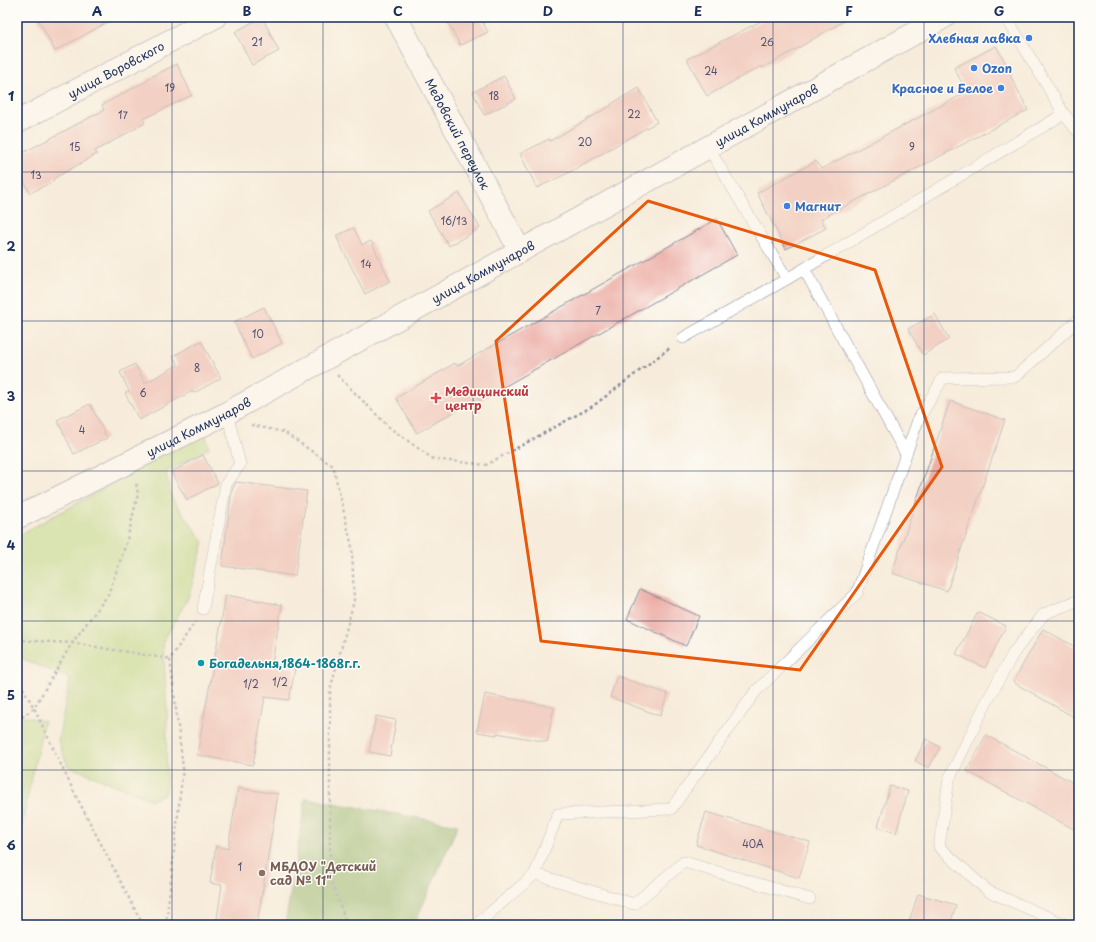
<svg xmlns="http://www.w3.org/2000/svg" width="1096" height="942" font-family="'Playpen Sans',sans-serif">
	<rect width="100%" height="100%" fill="#fdfcf7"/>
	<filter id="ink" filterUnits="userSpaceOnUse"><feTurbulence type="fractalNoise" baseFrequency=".025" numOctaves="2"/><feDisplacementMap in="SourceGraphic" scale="8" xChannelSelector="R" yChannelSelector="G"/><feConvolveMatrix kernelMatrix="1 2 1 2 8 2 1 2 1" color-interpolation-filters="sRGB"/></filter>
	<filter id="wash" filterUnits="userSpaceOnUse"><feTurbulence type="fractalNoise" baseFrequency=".012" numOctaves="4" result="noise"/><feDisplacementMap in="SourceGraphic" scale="16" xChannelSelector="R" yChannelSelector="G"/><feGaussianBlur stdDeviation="0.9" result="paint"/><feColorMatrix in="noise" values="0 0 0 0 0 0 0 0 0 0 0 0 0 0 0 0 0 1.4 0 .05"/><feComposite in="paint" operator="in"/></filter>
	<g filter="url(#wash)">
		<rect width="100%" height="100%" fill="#f7ecdb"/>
		<!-- green -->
		<g fill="#b7d880" stroke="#69846f">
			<polygon points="205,433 209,448 166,472 171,497 204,542 188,598 163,642 167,710 166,793 152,800 68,766 58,741 70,679 25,660 17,653 17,536 116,482 124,461"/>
			<polygon points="17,715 44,721 17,847"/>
		</g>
		<!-- forest -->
		<polygon fill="#91b86e" stroke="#567466" points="306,798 458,825 414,925 285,925"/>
		<g id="blocks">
			<!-- building -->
			<g fill="#ecada6">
				<polygon points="37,17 117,17 55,51"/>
				<polygon points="262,17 279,51 252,65 235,32"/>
				<polygon points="445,17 480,17 488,32 460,45"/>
				<polygon points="769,17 850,17 795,50 762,68 761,66 707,96 687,59"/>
				<polygon points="996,46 1012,74 1010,75 1028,110 821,219 826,228 786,249 757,193 816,161 821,169 967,92 954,68"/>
				<polygon points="177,64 192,95 143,119 145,123 95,151 97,154 53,179 54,181 30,193 17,167 17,156 104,110 102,105 148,80 147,79"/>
				<polygon points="504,76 516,99 484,115 473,92"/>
				<polygon points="639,88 657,122 566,174 537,188 520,154 549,139 550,141 612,105 611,104"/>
				<polygon points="459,193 480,228 449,246 428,211"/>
				<polygon points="717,219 737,255 479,401 478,398 417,433 396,398 455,363 457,366"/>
				<polygon points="354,228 362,245 371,241 390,281 365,294 336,236"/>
				<polygon points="264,307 282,343 252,359 234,322"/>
				<polygon points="935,314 949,339 923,355 908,329"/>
				<polygon points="201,341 221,378 194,393 192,391 139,420 125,393 129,391 120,372 135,364 145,383 178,365 173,356"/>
				<polygon points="950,401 1005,420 947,591 892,573"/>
				<polygon points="90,404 107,438 74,454 57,420"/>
				<polygon points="203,455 218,483 187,500 171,472"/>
				<polygon points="236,482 307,491 295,576 222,566 232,490"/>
				<polygon points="640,589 699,616 686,646 627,619"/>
				<polygon points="226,595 282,605 272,663 295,669 289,700 265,697 253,765 197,755"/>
				<polygon points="978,612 1006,626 985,668 956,654"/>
				<polygon points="1043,629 1079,649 1079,720 1013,682"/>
				<polygon points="617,676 668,694 660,716 610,697"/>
				<polygon points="485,694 554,707 547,742 497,733 497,735 477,732"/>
				<polygon points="376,716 396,720 390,756 369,752"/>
				<polygon points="986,735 1079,786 1079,832 967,771"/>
				<polygon points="926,739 940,747 929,768 915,761"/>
				<polygon points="890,786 908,791 896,833 878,827"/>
				<polygon points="238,788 278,794 257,925 216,925 222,885 210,883 216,846 228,849"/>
				<polygon points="706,812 810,842 799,878 696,845"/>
				<polygon points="918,894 956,905 950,925 908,925"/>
			</g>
		</g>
	</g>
	<g filter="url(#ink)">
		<use href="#blocks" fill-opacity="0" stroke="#898e9c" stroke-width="1"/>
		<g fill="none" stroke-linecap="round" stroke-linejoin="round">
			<defs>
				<g id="service">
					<polyline points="1006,17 1064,114 1079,133"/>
					<polyline points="708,147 787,279"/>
					<polyline points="804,269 906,454"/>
					<polyline points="683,338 787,279 1064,114"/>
					<polyline points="203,609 226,484 240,464 227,413"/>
					<polyline points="535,874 558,814 671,809 756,691 857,593 918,420 943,378 1015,377 1079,319"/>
					<polyline points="1064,924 988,891 939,847 949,779 984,707 1014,652 1044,614 1079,600"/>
					<polyline points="476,925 535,874 634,904 684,862 810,899"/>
				</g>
				<g id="minor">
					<path id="s1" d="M396 17 520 251"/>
					<path id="s2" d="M17 122 215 17"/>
				</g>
				<g id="tertiary">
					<path id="s3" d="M17 518 227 413 944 17"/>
				</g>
			</defs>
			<!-- service casing -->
			<use href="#service" stroke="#898e9c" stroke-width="12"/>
			<!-- minor casing -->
			<use href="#minor" stroke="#898e9c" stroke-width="24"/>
			<!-- tertiary casing -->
			<use href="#tertiary" stroke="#898e9c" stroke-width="24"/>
			<!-- path -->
			<g stroke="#898e9c" stroke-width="2.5" stroke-dasharray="3 3" stroke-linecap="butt">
				<polyline points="337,375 390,428 433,459 486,465 593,406 671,347"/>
				<polyline points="251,425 284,432 333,466 352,547 354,601 330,690 330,878 347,925"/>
				<polyline points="17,640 72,643 108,595 126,544 138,494 136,482"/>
				<polyline points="17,677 34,708 73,790 143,925"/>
				<polyline points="17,721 34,708 72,643 170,659 195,622"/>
				<polyline points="166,925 183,768 170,659"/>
			</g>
			<!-- service -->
			<use href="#service" stroke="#fff" stroke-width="11"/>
			<!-- minor -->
			<use href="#minor" stroke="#fff" stroke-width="22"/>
			<!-- tertiary -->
			<use href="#tertiary" stroke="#fff" stroke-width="22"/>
		</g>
	</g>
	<!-- marked area -->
	<path d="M0 0H1096V942H0ZM648 201 875 270 942 467 800 670 541 641 496 341Z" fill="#f7ecdb" fill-opacity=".55" fill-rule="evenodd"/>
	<path fill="none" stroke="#e8590c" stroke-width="3" stroke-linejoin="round" d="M648 201 875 270 942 467 800 670 541 641 496 341Z"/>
	<!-- grid -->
	<path fill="none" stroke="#1b2f5e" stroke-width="1" stroke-opacity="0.55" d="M172 17V925M323 17V925M473 17V925M623 17V925M773 17V925M924 17V925M17 172H1079M17 321H1079M17 471H1079M17 621H1079M17 770H1079"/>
	<!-- markers -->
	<g fill="#3f7fe0" stroke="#fdfcf7" stroke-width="1.5">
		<circle cx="1029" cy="38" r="4"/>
		<circle cx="974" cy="68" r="4"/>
		<circle cx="1001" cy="88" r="4"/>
		<circle cx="787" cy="206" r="4"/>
	</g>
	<path fill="#e0444e" stroke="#fdfcf7" stroke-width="1.5" d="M434 392h4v4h4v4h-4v4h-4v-4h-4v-4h4z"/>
	<circle fill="#0f9aa8" stroke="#fdfcf7" stroke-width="1.5" cx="201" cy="663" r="4"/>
	<circle fill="#8d6e63" stroke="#fdfcf7" stroke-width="1.5" cx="262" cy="873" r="4"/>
	<g text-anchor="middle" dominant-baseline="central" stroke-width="3" stroke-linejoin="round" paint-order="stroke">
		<!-- number labels -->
		<g font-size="10" fill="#4f4e70">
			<text x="257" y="41">21</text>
			<text x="767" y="41">26</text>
			<text x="711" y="70">24</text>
			<text x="170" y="87">19</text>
			<text x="494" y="95">18</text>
			<text x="634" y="113">22</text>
			<text x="123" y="114">17</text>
			<text x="585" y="141">20</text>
			<text x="75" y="146">15</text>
			<text x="912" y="146">9</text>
			<text x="36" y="174">13</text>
			<text x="454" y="220">16/13</text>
			<text x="366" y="263">14</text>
			<text x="598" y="310">7</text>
			<text x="258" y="333">10</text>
			<text x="197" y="367">8</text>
			<text x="143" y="392">6</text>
			<text x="82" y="429">4</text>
			<text x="280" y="681">1/2</text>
			<text x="251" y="683">1/2</text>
			<text x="753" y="843">40А</text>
			<text x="240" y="866">1</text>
		</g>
		<!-- shop labels -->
		<g font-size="12" font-weight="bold" fill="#366cbe" stroke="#fdfcf7" text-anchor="end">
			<text x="1021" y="38">Хлебная лавка</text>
			<text x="982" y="68" text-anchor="start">Ozon</text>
			<text x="993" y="88">Красное и Белое</text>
			<text x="795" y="206" text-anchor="start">Магнит</text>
		</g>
		<!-- street labels -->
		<g font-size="12" fill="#1b2f5e" stroke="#fdfcf7">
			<text stroke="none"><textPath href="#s2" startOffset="112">улица Воровского</textPath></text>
			<text stroke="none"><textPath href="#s3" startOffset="851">улица Коммунаров</textPath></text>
			<text stroke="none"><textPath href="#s1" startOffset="132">Медовский переулок</textPath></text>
			<text stroke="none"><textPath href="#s3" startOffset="527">улица Коммунаров</textPath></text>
			<text stroke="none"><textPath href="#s3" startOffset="203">улица Коммунаров</textPath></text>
		</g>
		<!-- health labels -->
		<g font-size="12" font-weight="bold" fill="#be3a42" stroke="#fdfcf7" text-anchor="start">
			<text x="445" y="391">Медицинский<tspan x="445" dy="14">центр</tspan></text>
		</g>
		<!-- culture labels -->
		<g font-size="12" font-weight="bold" fill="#0d838f" stroke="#fdfcf7" text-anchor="start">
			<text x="209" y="663">Богадельня,1864-1868г.г.</text>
		</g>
		<!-- education labels -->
		<g font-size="12" font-weight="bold" fill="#785e54" stroke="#fdfcf7" text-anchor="start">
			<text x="270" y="866">МБДОУ "Детский<tspan x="270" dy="14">сад № 11"</tspan></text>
		</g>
	</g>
	<!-- margin -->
	<rect width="1096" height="942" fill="none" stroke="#fdfcf7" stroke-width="44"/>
	<rect x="22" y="22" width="1052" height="898" fill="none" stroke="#1b2f5e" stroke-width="1.5"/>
	<g font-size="13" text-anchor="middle" font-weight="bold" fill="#1b2f5e">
		<text x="97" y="16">A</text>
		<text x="247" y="16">B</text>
		<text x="398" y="16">C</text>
		<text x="548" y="16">D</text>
		<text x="698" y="16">E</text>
		<text x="849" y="16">F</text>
		<text x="999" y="16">G</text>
		<text x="11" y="101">1</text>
		<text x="11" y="251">2</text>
		<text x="11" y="401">3</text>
		<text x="11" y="550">4</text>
		<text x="11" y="700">5</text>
		<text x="11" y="850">6</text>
	</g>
</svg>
